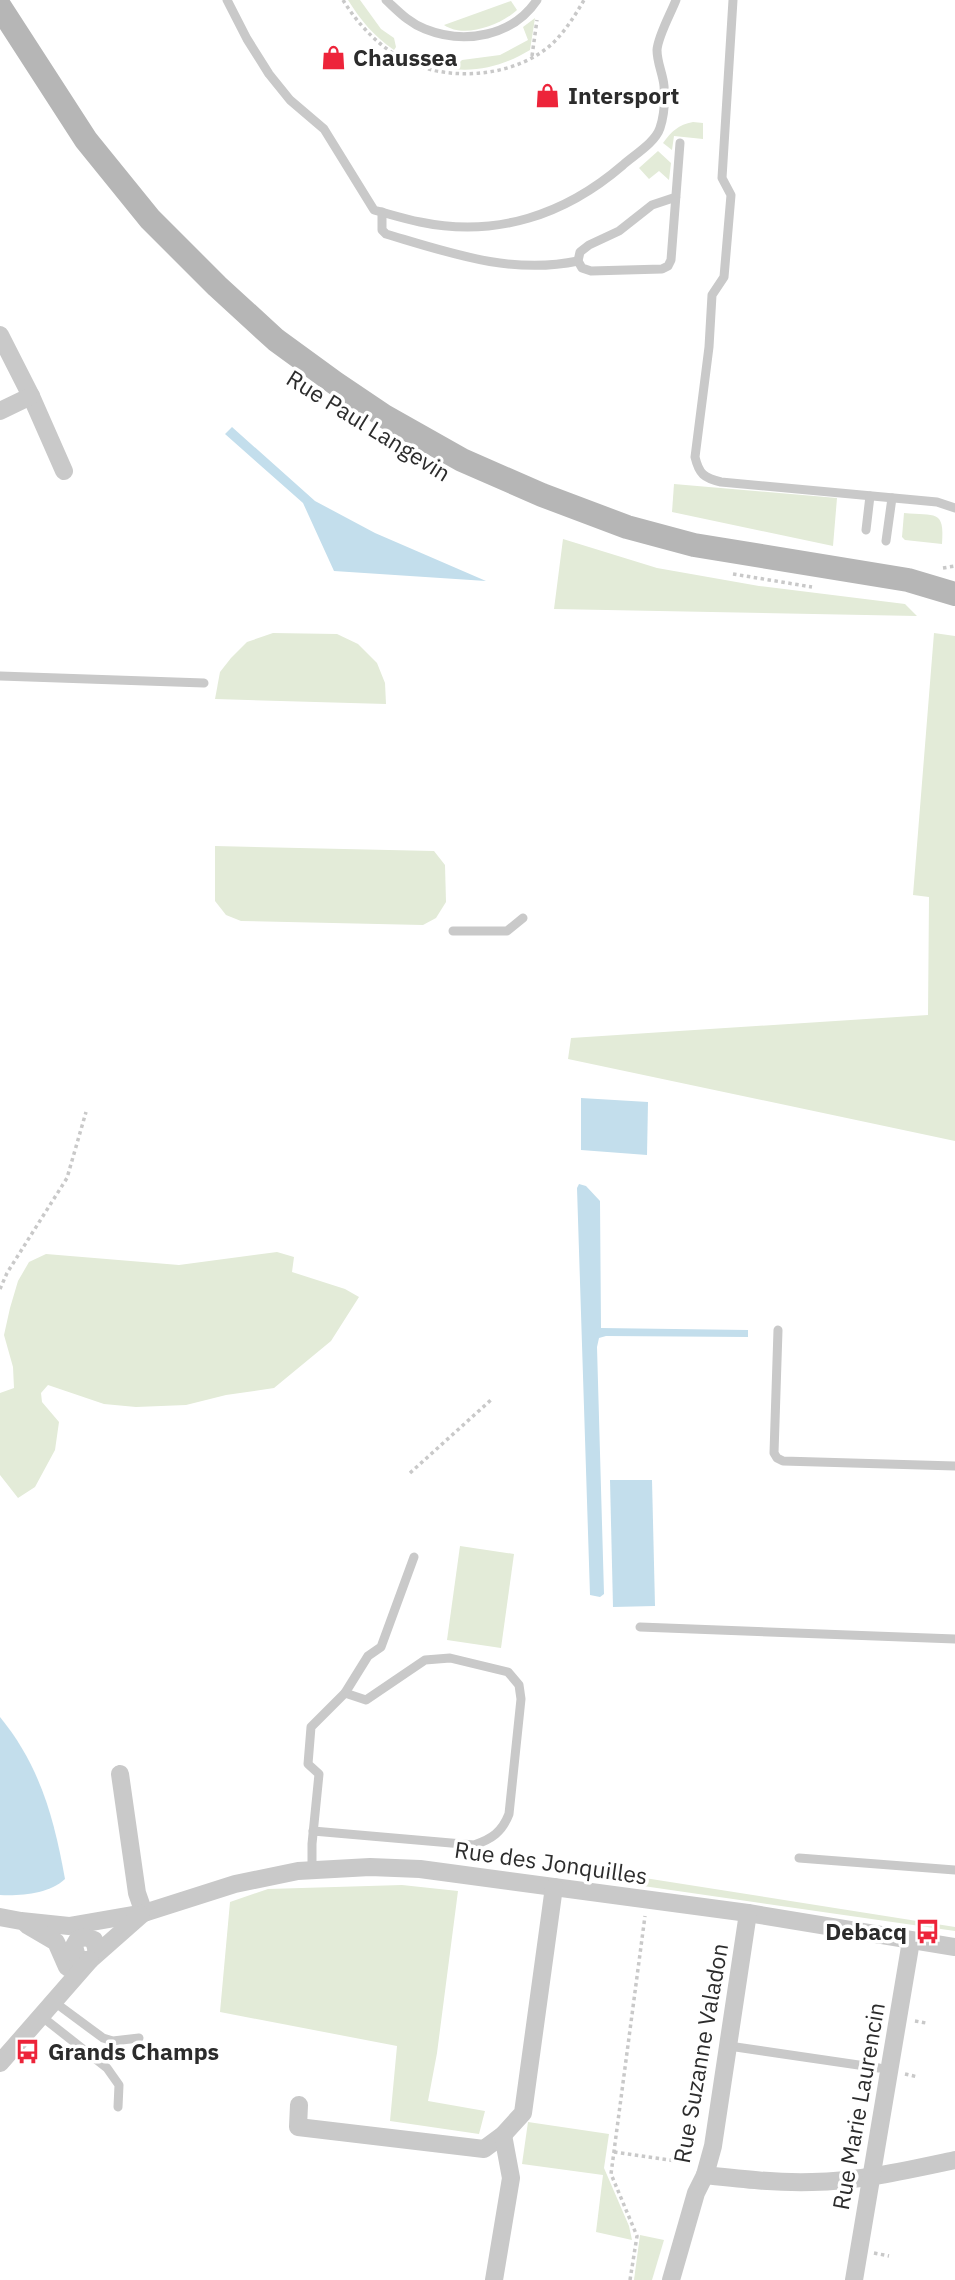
<svg xmlns="http://www.w3.org/2000/svg" width="955" height="2280" font-family="'IBM Plex Sans',sans-serif">
	<rect width="100%" height="100%" fill="#fff"/>
	<!-- green -->
	<g fill="#e3ebd8">
		<path d="M348 0H360L381 29 394 38 396 47 394 50C374 36 361 21 348 0Z"/>
		<path d="M511 1 517 10C501 25 464 39 444 25Z"/>
		<path d="M535 18 530 50C507 64 481 72 453 69L462 60 500 55 528 40 523 27Z"/>
		<path d="M693 122 703 123V139L674 136 672 150 663 143C672 131 678 125 693 122Z"/>
		<polygon points="658,151 671,163 669,180 659,171 649,179 639,168"/>
		<polygon points="674,484 837,498 833,546 672,512"/>
		<path d="M904 513C935 516 945 509 942 544L905 540 902 537Z"/>
		<polygon points="563,539 657,568 759,586 905,604 917,616 554,609"/>
		<polygon points="273,633 337,634 358,644 377,663 385,683 386,704 215,699 220,672 231,658 247,642"/>
		<polygon points="934,633 955,636 955,1141 568,1059 571,1038 928,1015 929,897 913,895"/>
		<polygon points="215,846 434,851 445,865 446,902 436,918 423,925 241,921 226,915 215,901"/>
		<polygon points="277,1252 294,1257 292,1272 345,1289 359,1297 331,1341 274,1388 226,1395 186,1405 136,1407 104,1404 48,1385 41,1393 42,1402 59,1422 55,1450 35,1487 18,1498 0,1475 0,1393 14,1388 13,1367 4,1335 10,1308 18,1281 29,1262 46,1254 179,1265"/>
		<polygon points="460,1546 514,1554 501,1648 447,1640"/>
		<polygon points="581,1868 955,1927 955,1931 581,1877"/>
		<polygon points="402,1885 458,1891 437,2053 428,2101 485,2111 479,2134 390,2121 397,2046 220,2012 230,1902 268,1889"/>
		<polygon points="528,2122 609,2134 604,2168 629,2226 632,2240 596,2232 603,2175 522,2164"/>
		<polygon points="640,2235 664,2240 652,2280 634,2280"/>
	</g>
	<!-- water -->
	<g fill="#c3deec">
		<polygon points="232,427 315,501 375,533 486,581 334,571 303,503 225,434"/>
		<polygon points="581,1098 648,1102 647,1155 581,1150"/>
		<polygon points="579,1184 586,1186 600,1201 601,1328 748,1330 748,1337 606,1336 599,1338 597,1347 604,1594 600,1597 590,1595 577,1188"/>
		<polygon points="610,1480 652,1480 655,1606 613,1607"/>
		<path d="M0 1717C40 1766 54 1818 65 1879 49 1894 21 1896 0 1895Z"/>
	</g>
	<g fill="none" stroke-linecap="round" stroke-linejoin="round">
		<!-- path -->
		<g stroke="#c9c9c9" stroke-width="3.5" stroke-dasharray="3.5 3.5" stroke-linecap="butt">
			<path d="M343 0C359 26 381 49 409 62 454 83 521 76 556 40 567 28 576 14 584 0"/>
			<polyline points="532,56 537,20"/>
			<polyline points="943,568 955,566"/>
			<polyline points="733,574 812,587"/>
			<polyline points="0,1289 7,1273 67,1178 86,1112"/>
			<polyline points="410,1473 492,1399"/>
			<polyline points="915,2021 926,2023"/>
			<polyline points="905,2074 918,2077"/>
			<polyline points="614,2152 691,2163"/>
			<polyline points="874,2253 889,2256"/>
			<polyline points="630,2280 637,2236 611,2174 645,1916"/>
		</g>
		<!-- service -->
		<g stroke="#c9c9c9" stroke-width="9">
			<path d="M227 0 247 39 269 74 290 100 324 129 374 210C389 214 405 219 420 222 496 238 565 215 623 165 634 155 655 143 660 128 664 116 665 99 664 86 663 74 657 63 657 50 658 36 671 13 676 0"/>
			<path d="M386 0C398 11 409 23 425 29 465 45 513 36 537 0"/>
			<path d="M733 0 722 178 731 195 724 277 712 295 709 347 695 457C699 474 704 478 721 482L937 502 955 508"/>
			<path d="M676 197 652 205 619 231 589 245 580 252 578 261 582 268 591 271 662 269 668 266 671 260C674 221 677 182 680 143"/>
			<path d="M382 212V230L386 234C450 253 511 275 578 261"/>
			<polyline points="866,530 870,496"/>
			<polyline points="886,541 892,498"/>
			<polyline points="0,676 204,683"/>
			<polyline points="453,931 507,931 523,918"/>
			<polyline points="778,1330 774,1453 777,1458 783,1461 955,1466"/>
			<polyline points="640,1627 955,1639"/>
			<path d="M313 1831 474 1845C492 1839 502 1832 509 1814L521 1699 519 1685 508 1672 450 1658 425 1660 366 1700 345 1693"/>
			<polyline points="799,1858 955,1870"/>
			<polyline points="312,1870 312,1844 319,1774 308,1764 311,1727 345,1693 368,1656 381,1647 414,1557"/>
			<polyline points="53,2001 103,2038 113,2041 139,2038"/>
			<polyline points="41,2016 107,2068 119,2085 118,2107"/>
			<polyline points="729,2046 879,2068"/>
		</g>
		<!-- minor -->
		<g stroke="#c9c9c9" stroke-width="18">
			<polyline points="0,335 31,396 64,471"/>
			<polyline points="0,411 31,396"/>
			<polyline points="120,1774 137,1893 144,1913"/>
			<polyline points="0,1917 21,1921 69,1926 144,1913 235,1884 298,1871 370,1867 420,1869 748,1913 955,1947"/>
			<polyline points="27,1925 56,1942 67,1967"/>
			<polyline points="97,1952 94,1940 85,1937 78,1939 74,1946 77,1957 83,1960 90,1960 141,1915"/>
			<polyline points="0,2063 90,1960"/>
			<polyline points="299,2105 298,2127 484,2149 503,2135 523,2113 554,1887"/>
			<path d="M705 2175C741 2179 776 2183 812 2182 860 2181 908 2170 955 2160"/>
			<polyline points="494,2280 511,2178 503,2135"/>
			<polyline points="671,2280 696,2193 705,2175 713,2146 748,1913"/>
			<polyline points="854,2280 911,1941"/>
		</g>
		<!-- secondary -->
		<polyline stroke="#b6b6b6" stroke-width="24" points="0,7 86,140 150,219 217,286 276,340 335,383 384,416 462,460 542,495 627,527 694,545 908,580 955,594"/>
	</g>
	<!-- icons -->
	<defs>
		<symbol id="shop-bare" viewBox="-9 -9 18 18"><path d="M-5-2.5h2.3a2.7 3.5 0 0 1 5.4 0H5L5.5 6h-11ZM-1.5-2.5h3a1.5 2.3 0 0 0-3 0Z" fill="#ed243a" stroke="#fff" stroke-width="2.5" paint-order="stroke"/></symbol>
		<symbol id="bus-bare" viewBox="-9 -9 18 18"><path d="M-5-6H5V4H4V6H2V4H-2V6H-4V4H-5ZM-3.5-4V0h7V-4ZM-3.5 1.2v1.5H-2V1.2ZM2 1.2v1.5H3.5V1.2Z" fill="#ed243a" stroke="#fff" stroke-width="2.5" paint-order="stroke"/></symbol>
	</defs>
	<g fill-rule="evenodd">
		<use href="#shop-bare" x="316" y="40" width="35" height="35"/>
		<use href="#shop-bare" x="530" y="78" width="35" height="35"/>
		<use href="#bus-bare" x="910" y="1914" width="35" height="35"/>
		<use href="#bus-bare" x="10" y="2034" width="35" height="35"/>
	</g>
	<g text-anchor="middle" dominant-baseline="central" stroke-width="7" stroke-linejoin="round" paint-order="stroke">
		<!-- poi labels -->
		<g font-size="23" font-weight="bold" fill="#2c2c2c" stroke="#fff" text-anchor="start">
			<text x="353" y="57">Chaussea</text>
			<text x="568" y="95">Intersport</text>
			<text x="907" y="1931" text-anchor="end">Debacq</text>
			<text x="48" y="2051">Grands Champs</text>
		</g>
		<!-- street labels -->
		<g font-size="23" fill="#2c2c2c" stroke="#fff">
			<text transform="translate(369 425) rotate(32)">Rue Paul Langevin</text>
			<text transform="translate(551 1862) rotate(8)">Rue des Jonquilles</text>
			<text transform="translate(700 2053) rotate(-80)">Rue Suzanne Valadon</text>
			<text transform="translate(858 2106) rotate(-80)">Rue Marie Laurencin</text>
		</g>
	</g>
</svg>
